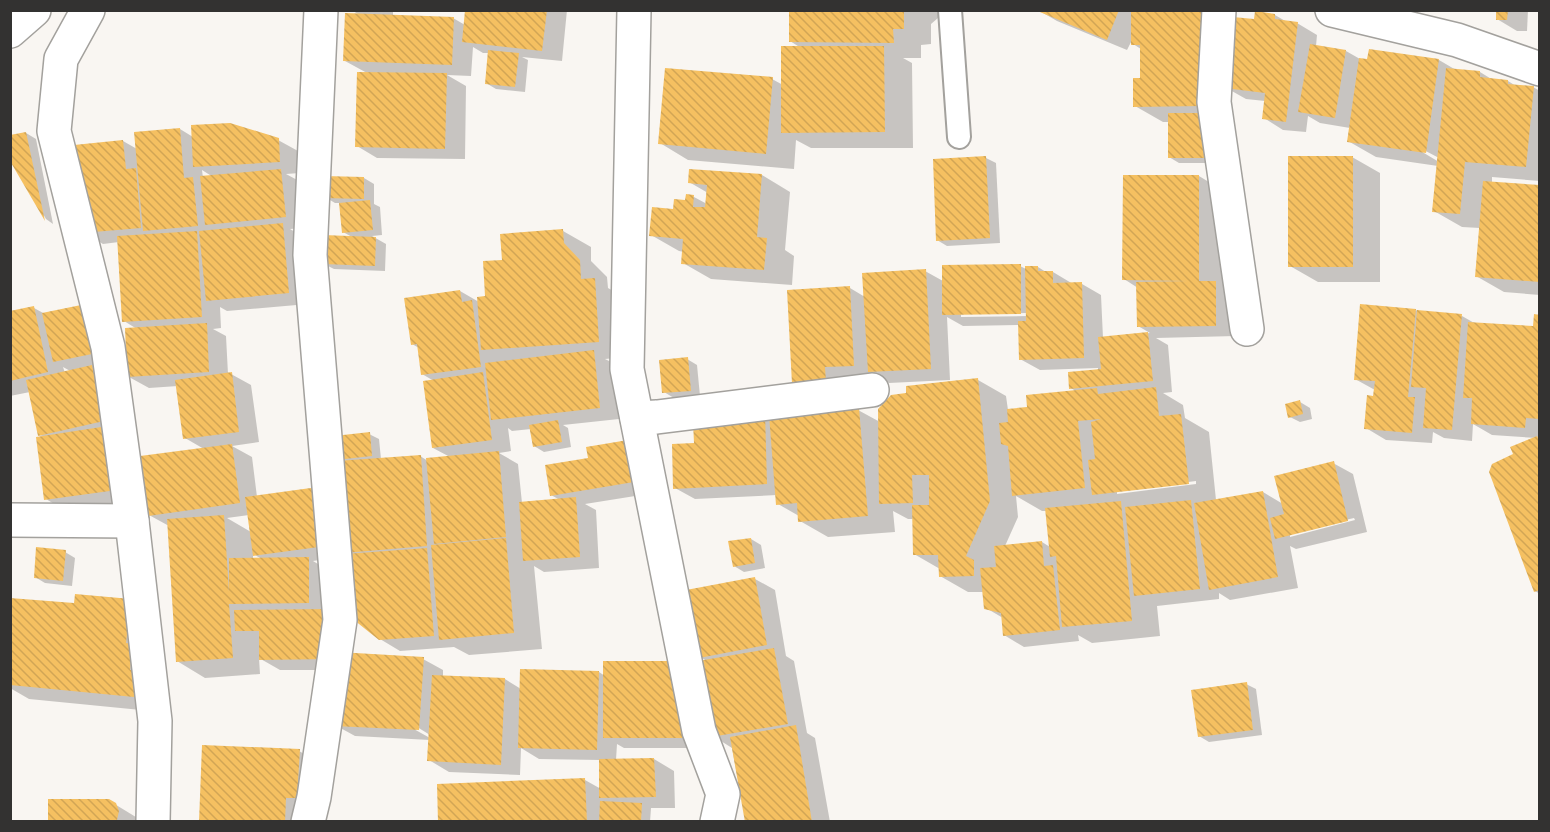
<svg xmlns="http://www.w3.org/2000/svg" width="1550" height="832" font-family="'Roboto Serif',serif">
	<defs>
		<pattern id="building-back-hatch" width="6" height="6" patternUnits="userSpaceOnUse" patternTransform="scale(1.5)"><rect width="6" height="6" fill="#f5c061"/><path d="M-1 5l2 2M0 0l6 6M5-1l2 2" fill="none" stroke="#d2a555"/></pattern>
	</defs>
	<rect width="100%" height="100%" fill="#f9f6f2"/>
	<!-- shadow -->
	<g fill="#0003" fill-rule="evenodd">
		<polygon points="352,10 393,10 393,16 453,18 465,25 466,10 567,10 562,61 522,57 528,60 525,92 496,89 486,83 490,53 483,53 473,47 471,76 447,75 466,86 465,159 377,158 357,146 367,73 345,61 359,15"/>
		<polygon points="791,10 940,10 938,18 931,24 931,44 921,45 921,58 903,58 912,63 913,148 811,148 796,140 794,169 688,160 660,143 772,79 783,85 801,48 790,41"/>
		<path d="M1038 10H1228L1229 45 1255 21 1256 13 1275 15 1287 22 1297 23 1317 35 1316 46 1346 51 1360 59 1368 61 1370 51 1439 60 1456 70 1480 72 1493 80 1508 81 1516 86 1533 87 1540 91V181L1492 177V183L1540 187V295L1504 292 1476 276 1480 228 1462 227 1434 211 1438 166 1376 157 1348 141 1350 128 1320 123 1308 116 1306 132 1283 130 1264 118 1265 101 1246 99 1230 90 1215 163H1179L1169 157 1170 122H1163L1135 106 1142 79 1141 49 1133 44V38L1127 50 1057 21ZM1420 148 1439 158V162L1419 150Z"/>
		<polygon points="1498,10 1528,10 1527,31 1517,31 1497,19"/>
		<path d="M180 129 193 137 278 140 298 151 300 173 286 174 301 182 305 228 290 229 302 236 308 304 227 311 220 307 221 328 213 329 226 336 228 374H231L251 385 259 442 232 446 252 457 257 497 317 489 338 459 369 434 379 439 381 459 420 456 428 461 450 457 433 448 434 381 422 374 419 348 412 344 460 291 479 302 487 297 503 261 563 231 591 247V261L607 277 608 288 622 296 627 357 605 359 613 363 619 419 563 425 568 428 571 447 544 452 534 446 531 429 512 431 508 428 511 451 499 453 518 464 522 503 560 500 551 495 590 459 654 493 585 504 596 510 599 568 544 572 534 566 542 649 469 655 454 647 400 651 380 639 347 556 313 561 328 570 351 655 423 659 443 670V677L505 679 521 689 599 672 605 676 705 748H624L617 744 616 760 654 759 674 771 675 808H651L650 822H440L585 780 601 789 600 760 539 759 521 748 520 775 449 772 429 760 430 740 355 736 335 725 338 670H280L259 658 260 674 205 678 177 661 169 526 149 515 204 449 185 438 178 386 149 388 129 377 137 329 124 321 119 242 103 244 84 232 123 141 137 149ZM202 170 213 177 203 178ZM249 515 251 532 227 518ZM253 554 262 559H253ZM414 725 430 735V738L412 728Z"/>
		<polygon points="26,133 36,139 53,224 46,219 10,158"/>
		<polygon points="1352,157 1380,173 1380,282 1318,282 1290,266"/>
		<polygon points="986,158 996,163 1000,243 947,246 937,240"/>
		<polygon points="762,175 790,192 785,250 794,256 792,285 711,279 683,263 684,252 679,251 651,235 675,210 694,197 707,204 708,193 689,182"/>
		<path d="M1125 176H1199L1227 193 1236 336 1156 338 1168 345 1172 392 1163 393 1183 405 1185 418 1209 432 1216 500 1263 492 1283 504 1333 463 1353 474 1367 532 1296 549 1290 546 1298 588 1230 600 1219 593V599L1157 606 1160 636 1092 643 1078 635 1079 641 1024 647 1004 635 1003 618 986 608 984 592H968L940 576V569L914 554V519H908L893 511 895 532 828 537 800 521 799 516 778 504 777 495 695 499 675 488 695 444 694 424 858 410 880 422 978 380 1006 396 1008 410 1029 408 1077 392 1071 388 1098 371V368L1040 370 1020 359 1019 325 963 326 947 317 950 380 889 383 873 374 874 376 813 394 850 288 865 297 925 271 943 281 1020 266 1026 269 1038 267 1046 272H1053L1073 284H1082L1101 295 1103 338 1150 333 1138 326V288L1124 279ZM1028 313V316L961 317V314ZM1196 481V484L1117 494V491ZM1016 496 1042 511H1046L1050 547 1042 542 1005 546 1018 517ZM1354 518 1355 520 1290 537V533Z"/>
		<polygon points="326,177 364,178 374,184 374,204 380,207 382,235 372,236 386,244 385,271 334,269 324,264 352,237 343,232 340,203 335,203 325,197"/>
		<path d="M81 306 111 365 94 368 112 379 136 500 66 511 46 499 44 437 40 435 30 392 10 396V313L34 308 45 314ZM63 367 72 372 65 373Z"/>
		<polygon points="1416,310 1419,312 1462,316 1476,324 1534,328 1540,316 1540,438 1538,438 1540,439 1540,594 1535,591 1515,455 1537,438 1492,435 1473,424 1472,441 1444,438 1433,432 1432,443 1386,440 1366,428 1375,390 1355,379"/>
		<polygon points="687,359 697,365 700,396 674,398 664,392"/>
		<polygon points="1300,402 1310,408 1312,419 1300,422 1290,417"/>
		<polygon points="751,539 761,545 765,568 744,572 734,566"/>
		<polygon points="65,552 75,558 72,586 45,583 35,577"/>
		<polygon points="755,579 775,590 786,656 794,661 807,733 815,738 830,822 746,822 732,748 713,736 707,661 700,657"/>
		<polygon points="10,599 75,605 130,601 161,712 29,699 10,688"/>
		<polygon points="1246,684 1256,689 1262,735 1209,742 1199,736"/>
		<polygon points="299,751 327,767 313,822 201,822"/>
		<polygon points="108,800 144,822 50,822"/>
	</g>
	<!-- building -->
	<g fill="url(#building-back-hatch)">
		<polygon points="465,10 547,10 542,51 462,42"/>
		<polygon points="789,10 904,10 904,29 893,29 894,43 789,42"/>
		<polygon points="1035,10 1119,10 1107,40"/>
		<polygon points="1131,10 1201,10 1203,106 1133,107 1133,78 1140,78 1140,45 1131,45"/>
		<polygon points="1496,10 1508,10 1507,20 1496,20"/>
		<polygon points="1255,11 1275,14 1275,19 1298,22 1286,122 1262,119 1265,93 1224,88 1233,17 1254,19"/>
		<polygon points="345,13 454,17 452,65 343,61"/>
		<polygon points="1310,44 1346,50 1335,118 1298,112"/>
		<polygon points="781,46 884,46 885,132 781,133"/>
		<polygon points="1369,49 1439,59 1426,153 1347,142 1359,58 1367,59"/>
		<polygon points="488,50 519,53 515,87 485,84"/>
		<polygon points="665,68 773,77 766,154 658,144"/>
		<polygon points="1446,68 1480,71 1480,77 1508,80 1508,84 1534,86 1526,167 1465,162 1460,214 1432,212"/>
		<polygon points="357,72 447,73 445,149 355,147"/>
		<polygon points="1168,113 1206,113 1205,158 1168,158"/>
		<polygon points="230,123 279,138 280,162 193,167 191,125"/>
		<polygon points="180,128 184,178 193,177 198,226 143,231 134,132"/>
		<polygon points="26,132 45,221 10,161 10,135"/>
		<polygon points="123,140 126,169 136,168 141,228 82,233 74,145"/>
		<polygon points="986,156 990,238 936,241 933,159"/>
		<rect x="1288" y="156" width="65" height="111"/>
		<polygon points="281,169 286,217 205,225 200,176"/>
		<polygon points="689,169 762,174 757,237 767,238 764,270 681,264 683,239 649,236 652,207 673,209 674,199 685,200 686,194 694,195 693,207 705,207 707,185 688,183"/>
		<polygon points="1123,175 1199,175 1199,281 1216,281 1216,326 1137,327 1136,282 1188,281 1122,280"/>
		<polygon points="324,176 364,177 364,199 324,198"/>
		<polygon points="1483,181 1540,185 1540,282 1475,277"/>
		<polygon points="370,200 373,230 342,233 339,203"/>
		<polygon points="283,223 289,293 206,301 199,231"/>
		<polygon points="563,229 564,243 580,260 581,279 595,278 599,342 481,350 477,297 485,296 483,261 502,260 500,234"/>
		<polygon points="197,231 202,317 122,322 117,236"/>
		<polygon points="323,235 376,237 375,266 323,264"/>
		<polygon points="1021,264 1021,314 942,315 942,265"/>
		<polygon points="1025,266 1038,266 1038,271 1053,271 1053,283 1082,282 1084,358 1019,360 1018,321 1026,321"/>
		<polygon points="926,269 931,369 868,372 862,273"/>
		<polygon points="850,286 854,366 825,367 826,382 792,384 787,290"/>
		<polygon points="460,290 462,302 472,300 481,367 421,375 417,344 411,345 404,298"/>
		<polygon points="1360,304 1416,309 1408,397 1415,397 1412,433 1364,429 1367,395 1373,396 1375,381 1354,380"/>
		<polygon points="81,305 92,354 53,362 42,313"/>
		<polygon points="34,306 48,372 10,381 10,311"/>
		<polygon points="1417,310 1462,314 1452,430 1423,428 1426,388 1411,387"/>
		<polygon points="1534,314 1540,315 1540,419 1526,418 1525,428 1471,424 1472,398 1463,398 1468,322 1533,326"/>
		<polygon points="207,323 209,372 127,377 125,328"/>
		<polygon points="1148,332 1153,381 1069,389 1068,372 1101,369 1098,337"/>
		<polygon points="594,350 600,408 491,420 485,363"/>
		<polygon points="688,357 691,391 662,393 659,360"/>
		<polygon points="92,365 104,421 38,436 26,380"/>
		<polygon points="232,372 239,432 183,439 175,380"/>
		<polygon points="483,372 492,440 432,448 423,381"/>
		<polygon points="978,378 990,501 966,556 974,560 974,576 939,577 938,555 913,555 912,505 929,505 929,475 912,475 913,503 879,504 878,409 891,395 906,393 906,386"/>
		<polygon points="1156,387 1159,416 1181,414 1189,484 1092,495 1088,460 1095,459 1091,422 1101,419 1078,421 1085,488 1012,496 1008,446 1001,444 999,423 1008,422 1007,409 1027,407 1026,395 1097,388 1098,394"/>
		<polygon points="1300,400 1303,414 1288,418 1285,404"/>
		<polygon points="859,408 868,516 798,522 797,503 776,505 769,415"/>
		<polygon points="765,413 767,484 673,489 672,444 694,443 693,422"/>
		<polygon points="558,420 562,442 533,447 529,425"/>
		<polygon points="108,426 117,490 44,500 36,437"/>
		<polygon points="370,432 372,456 336,460 334,436"/>
		<polygon points="1537,436 1540,442 1540,590 1534,592 1489,472 1492,464 1513,454 1510,447"/>
		<polygon points="628,440 634,482 550,496 545,465 588,458 586,447"/>
		<polygon points="232,444 240,503 148,516 140,456"/>
		<polygon points="499,451 506,537 434,544 426,458"/>
		<polygon points="421,455 427,546 344,553 337,461"/>
		<polygon points="1334,461 1348,521 1275,539 1270,518 1284,514 1274,476"/>
		<polygon points="318,487 326,546 253,556 245,497"/>
		<polygon points="1263,491 1278,577 1209,590 1194,503"/>
		<polygon points="576,497 580,557 523,561 519,502"/>
		<polygon points="1191,500 1200,589 1134,596 1125,507"/>
		<polygon points="1121,501 1132,621 1062,627 1056,556 1050,557 1045,508"/>
		<polygon points="224,515 229,592 229,558 309,557 309,603 229,604 233,658 176,662 167,519"/>
		<polygon points="506,538 514,633 439,640 431,545"/>
		<polygon points="751,538 755,563 733,567 728,541"/>
		<polygon points="1042,541 1044,566 1053,565 1060,630 1003,636 1001,613 984,609 980,568 996,567 994,546"/>
		<polygon points="36,547 66,550 63,581 34,578"/>
		<polygon points="427,548 434,636 379,640 349,616 345,554"/>
		<polygon points="755,577 767,645 699,658 686,590"/>
		<polygon points="75,594 131,599 126,643 132,644 130,670 136,670 134,697 10,685 10,598 74,603"/>
		<polygon points="332,609 332,659 259,660 259,631 235,631 234,610"/>
		<polygon points="774,648 788,724 711,737 698,661"/>
		<polygon points="338,652 424,657 419,730 334,726"/>
		<polygon points="603,661 670,661 670,669 677,669 685,738 603,738"/>
		<polygon points="520,669 599,671 597,750 518,748"/>
		<polygon points="432,675 505,678 501,765 427,761"/>
		<polygon points="1247,682 1253,730 1198,737 1191,690"/>
		<polygon points="796,725 812,822 745,822 730,737"/>
		<polygon points="202,745 300,749 297,798 286,798 285,822 199,822"/>
		<polygon points="654,758 656,797 599,798 599,759"/>
		<polygon points="585,778 587,822 438,822 437,784"/>
		<polygon points="48,799 109,799 116,803 119,811 117,820 114,822 48,822"/>
		<polygon points="600,801 642,803 641,822 599,822"/>
	</g>
	<g fill="none" stroke-linecap="round" stroke-linejoin="round">
		<defs>
			<polyline id="lane" points="950,10 959,137"/>
			<g id="street">
				<polyline points="88,10 61,59 54,131 108,347 132,521 155,721 153,822"/>
				<polyline points="634,10 627,369 699,731 723,794 717,822"/>
				<polyline points="1219,10 1214,102 1247,329"/>
				<polyline points="1332,10 1457,40 1540,69"/>
				<polyline points="10,31 34,10"/>
				<polyline points="637,418 657,417 872,390"/>
				<polyline points="10,520 132,521"/>
				<polyline points="308,822 314,797 340,620 310,255 321,10"/>
			</g>
		</defs>
		<!-- lane casing -->
		<use href="#lane" stroke="#a3a19d" stroke-width="26"/>
		<!-- street casing -->
		<use href="#street" stroke="#a3a19d" stroke-width="36"/>
		<!-- lane -->
		<use href="#lane" stroke="#fff" stroke-width="22"/>
		<!-- street -->
		<use href="#street" stroke="#fff" stroke-width="33"/>
	</g>
	<!-- border -->
	<rect width="1550" height="832" fill="none" stroke="#333231" stroke-width="24"/>
</svg>
